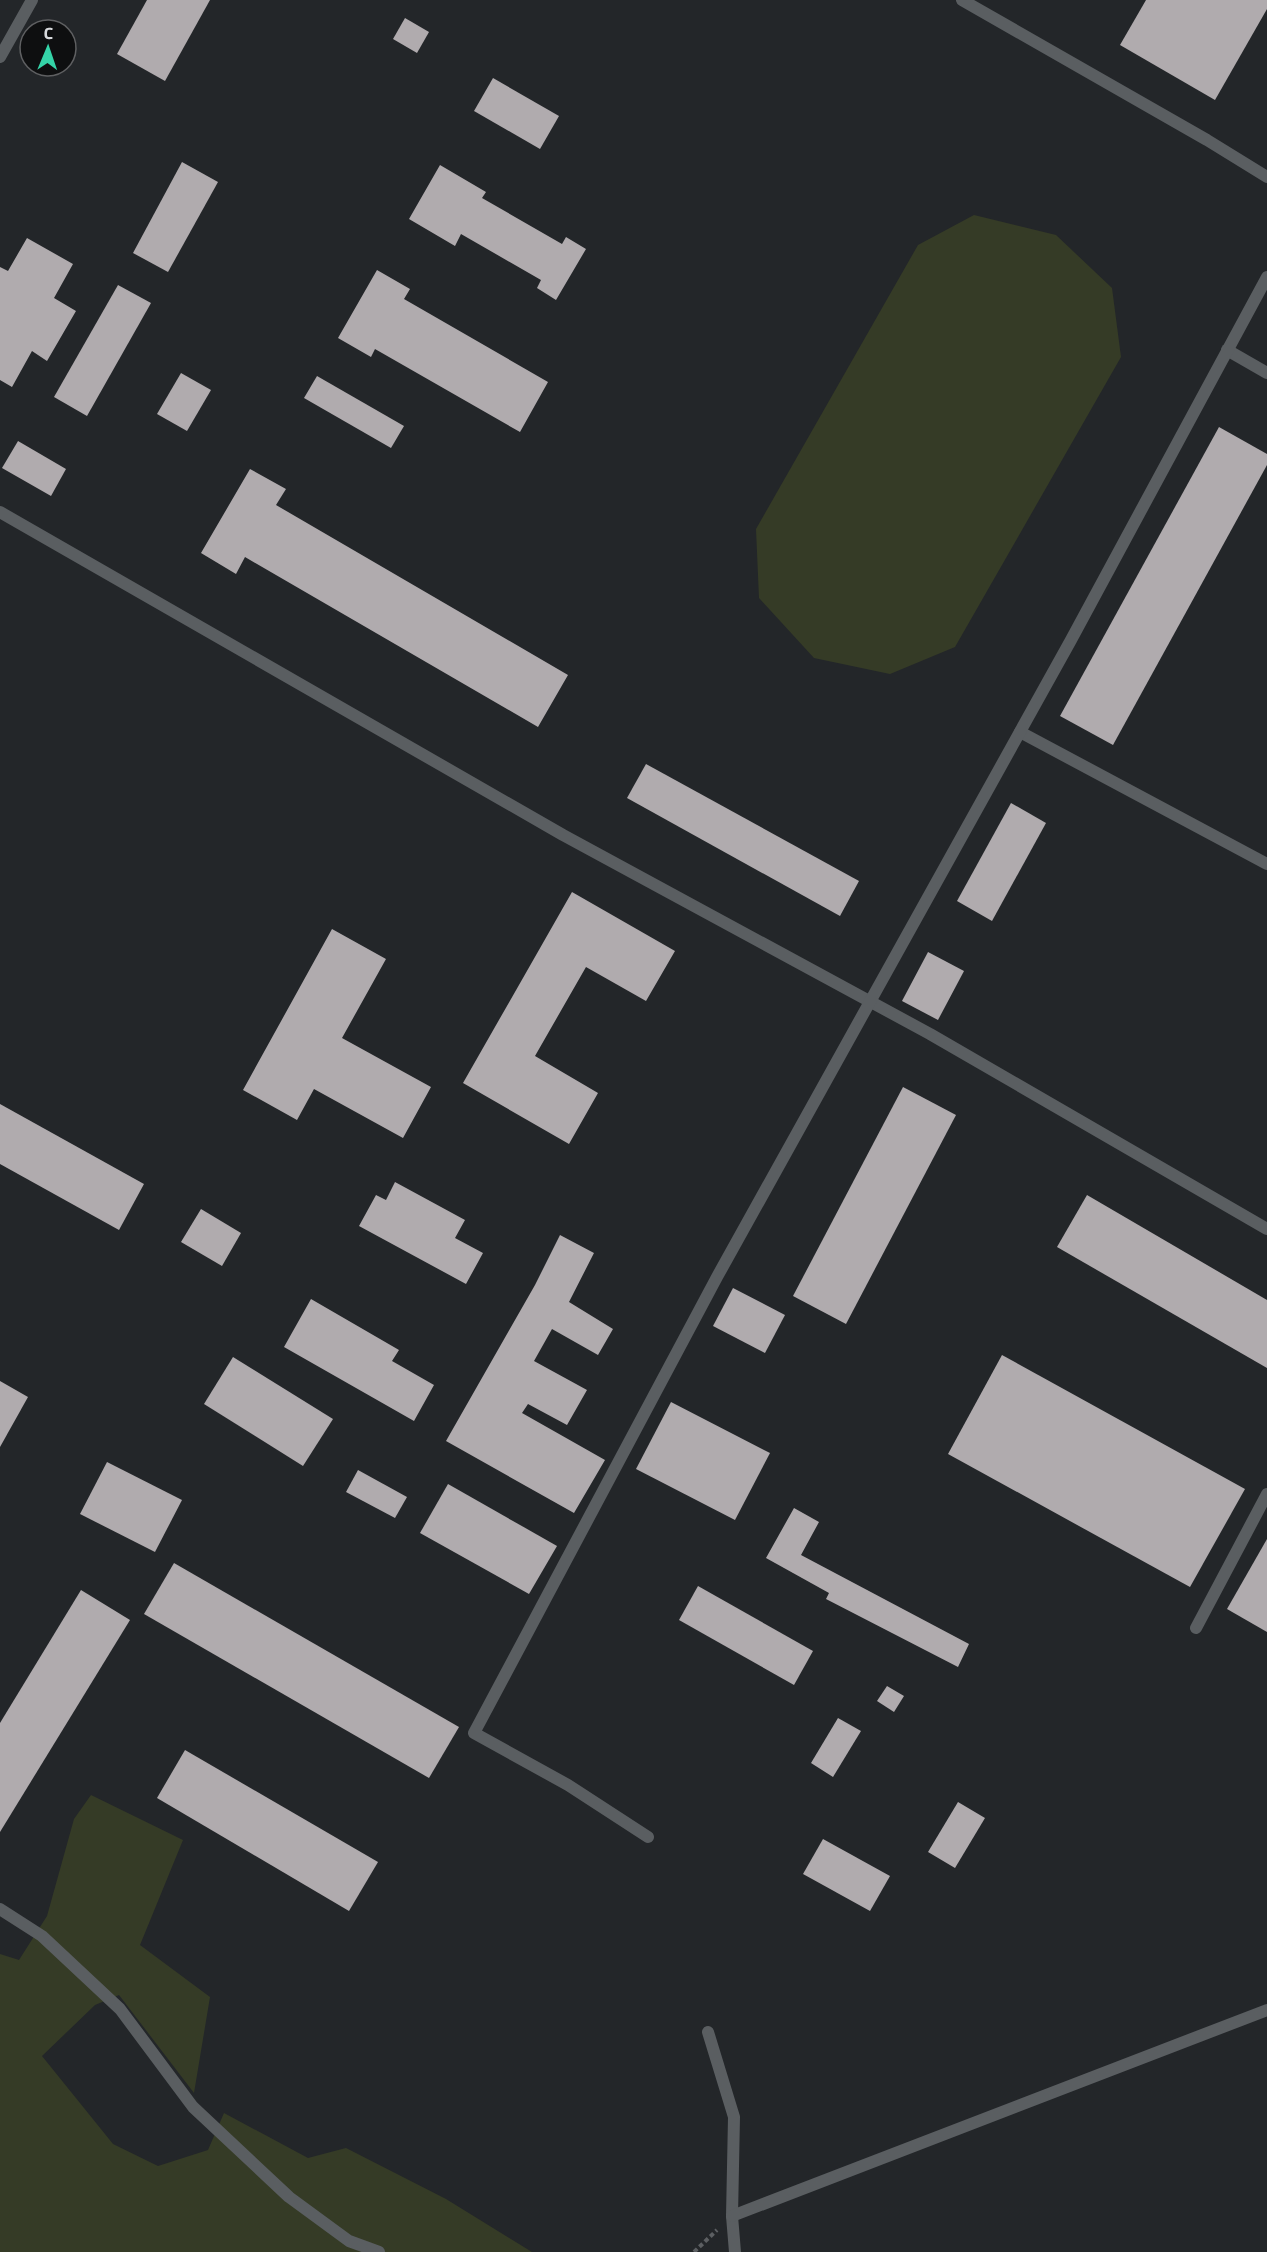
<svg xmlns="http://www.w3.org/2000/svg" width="1267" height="2252" font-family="'Exo 2',sans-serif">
	<rect width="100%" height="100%" fill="#232629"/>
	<!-- green -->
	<g fill="#353b26">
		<polygon points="974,215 1056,235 1112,288 1121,357 955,647 890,674 814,658 759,598 756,529 918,245"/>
		<polygon points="91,1795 183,1840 140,1945 210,1997 194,2093 119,1995 95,2005 42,2056 113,2144 158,2166 208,2150 224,2113 308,2158 346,2148 446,2199 532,2252 0,2252 0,1954 19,1960 47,1916 74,1819"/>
	</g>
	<!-- building -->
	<g fill="#b0abae">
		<polygon points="147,0 210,0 165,81 117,54"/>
		<polygon points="1146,0 1267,0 1267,9 1215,100 1120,45"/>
		<polygon points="405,18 429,32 417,53 393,39"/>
		<polygon points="493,78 559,116 540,149 474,111"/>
		<polygon points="182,162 218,182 168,272 133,253"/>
		<polygon points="440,165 486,192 482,198 562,244 566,237 586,249 556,300 537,288 541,280 461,234 455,246 409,219"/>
		<polygon points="27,238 73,264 54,298 76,311 47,361 32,351 12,387 0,380 0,267 8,271"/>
		<polygon points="377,270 410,289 404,299 548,382 520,432 375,349 371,357 338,338"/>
		<polygon points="118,285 151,303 87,416 54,397"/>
		<polygon points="181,373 211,390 187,431 157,414"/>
		<polygon points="317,376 404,426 391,448 304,398"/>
		<polygon points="1219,427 1267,454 1267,465 1113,745 1060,716"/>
		<polygon points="18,441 66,469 51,496 2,468"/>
		<polygon points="250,469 286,489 276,505 568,675 538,727 245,557 236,574 201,553"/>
		<polygon points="646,764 859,881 840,916 627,798"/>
		<polygon points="1011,803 1046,823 992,921 957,901"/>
		<polygon points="572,892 675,951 646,1001 586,967 535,1056 598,1093 569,1144 463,1083"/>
		<polygon points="332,929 386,959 342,1038 431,1087 403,1138 314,1089 297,1120 243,1090"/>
		<polygon points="928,952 964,971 938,1020 902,1001"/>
		<polygon points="903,1087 956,1115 846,1324 793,1296"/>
		<polygon points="0,1104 144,1184 119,1230 0,1164"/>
		<polygon points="395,1182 465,1220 455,1238 483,1253 466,1284 359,1226 376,1195 386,1200"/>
		<polygon points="1087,1195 1267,1300 1267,1368 1057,1247"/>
		<polygon points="201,1209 241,1233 222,1266 181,1242"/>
		<polygon points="560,1235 594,1253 569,1302 613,1329 598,1355 552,1329 534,1361 587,1390 567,1425 528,1404 522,1413 605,1460 574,1513 446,1441 535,1285"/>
		<polygon points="733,1288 785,1315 765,1353 713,1326"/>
		<polygon points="311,1299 399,1350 392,1361 434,1385 414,1421 284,1347"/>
		<polygon points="1002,1355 1245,1489 1190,1587 948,1454"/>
		<polygon points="233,1357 333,1419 303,1466 204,1404"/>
		<polygon points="0,1381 28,1397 0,1447"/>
		<polygon points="671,1402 770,1453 735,1520 636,1469"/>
		<polygon points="107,1462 182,1500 155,1552 80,1514"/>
		<polygon points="358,1470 407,1497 395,1518 346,1492"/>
		<polygon points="448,1484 557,1546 529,1594 420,1533"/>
		<polygon points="794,1508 819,1522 801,1555 969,1644 958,1667 826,1599 829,1593 766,1558"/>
		<polygon points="1267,1539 1267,1632 1227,1609"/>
		<polygon points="174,1563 459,1727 429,1778 144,1614"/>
		<polygon points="698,1586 813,1651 794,1685 679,1620"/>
		<polygon points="81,1590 130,1620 0,1832 0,1723"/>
		<polygon points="887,1686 904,1696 894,1712 877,1701"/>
		<polygon points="838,1718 861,1731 833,1777 811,1763"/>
		<polygon points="185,1750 378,1862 349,1911 157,1798"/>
		<polygon points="958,1802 985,1818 955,1868 928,1852"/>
		<polygon points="823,1839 890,1876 870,1911 803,1874"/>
	</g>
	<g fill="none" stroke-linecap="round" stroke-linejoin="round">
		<!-- path -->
		<polyline stroke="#5c5f62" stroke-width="4" stroke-dasharray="4.5 3" stroke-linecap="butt" points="694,2252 717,2230"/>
		<!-- lane -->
		<g stroke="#5a5e61" stroke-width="12">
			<polyline points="962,0 1207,140 1267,177"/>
			<polyline points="0,57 32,0"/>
			<polyline points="1227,350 1267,373"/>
			<polyline points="0,512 563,835 930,1034 1267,1229"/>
			<polyline points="1020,732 1267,864"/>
			<polyline points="1196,1628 1267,1494"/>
			<polyline points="648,1837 568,1785 474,1733 717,1277 1071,640 1267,277"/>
			<polyline points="0,1909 42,1936 120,2009 193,2107 289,2197 349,2241 379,2252"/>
			<polyline points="708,2032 734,2117 732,2216 735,2252"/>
			<polyline points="732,2216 1267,2010"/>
		</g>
	</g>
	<!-- north arrow -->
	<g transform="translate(48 48) rotate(2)"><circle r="28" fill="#0e0f10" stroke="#5f6062" stroke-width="1.5"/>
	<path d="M0-4.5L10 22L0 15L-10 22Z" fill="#34d4a8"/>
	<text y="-9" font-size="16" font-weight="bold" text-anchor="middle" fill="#d8dadd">С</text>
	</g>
</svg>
